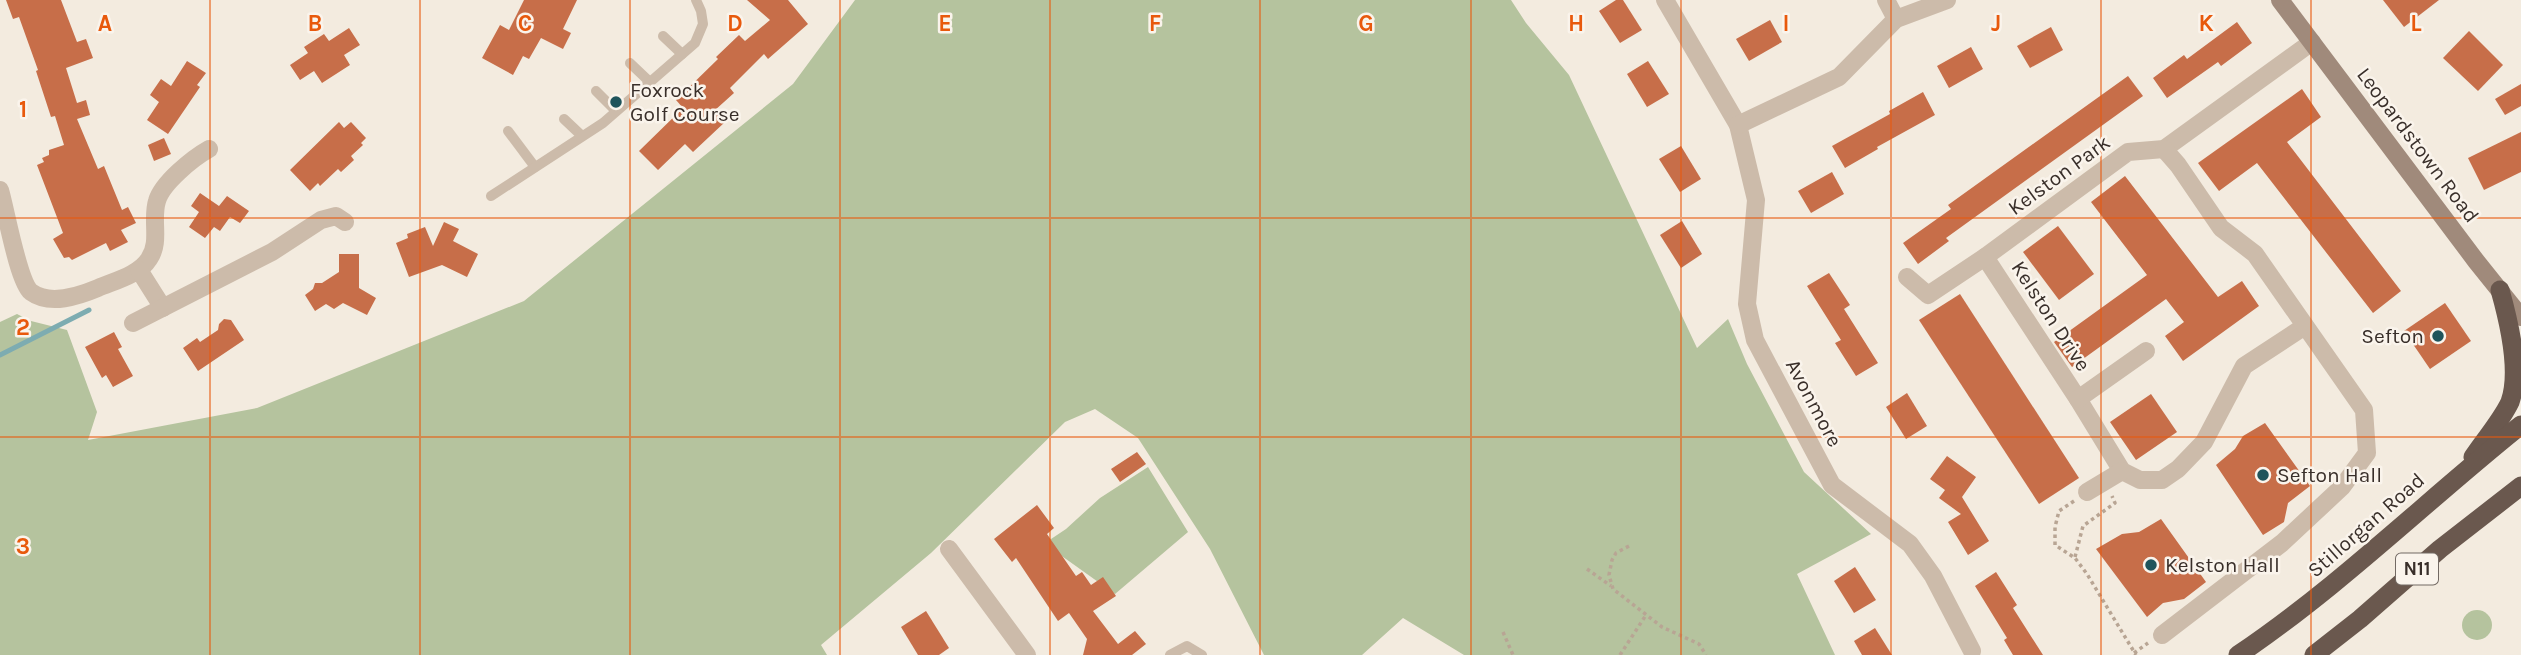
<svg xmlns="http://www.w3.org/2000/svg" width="2521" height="655" font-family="Karla,sans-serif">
	<rect width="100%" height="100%" fill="#f3ebdf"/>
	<!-- green -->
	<g fill="#b5c39e">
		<polygon points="855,0 1511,0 1526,23 1569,75 1697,348 1728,319 1747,364 1804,472 1871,534 1797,574 1835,655 1464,655 1403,618 1362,655 1264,655 1210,549 1138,438 1095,409 1065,422 931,553 821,645 827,655 0,655 0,322 17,314 31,321 67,330 97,412 88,440 257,408 524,301 793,84"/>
		<polygon points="1148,467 1188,532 1115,594 1052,549 1051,539 1066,529 1100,498"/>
		<circle cx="2477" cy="625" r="15"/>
	</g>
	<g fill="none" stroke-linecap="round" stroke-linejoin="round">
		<!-- stream -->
		<polyline stroke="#7dacb1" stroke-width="5" points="0,355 89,310"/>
	</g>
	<!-- building -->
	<g fill="#c76e49">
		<polygon points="6,0 61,0 77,42 86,39 93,58 66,68 77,103 86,100 90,115 77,119 98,169 104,166 122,210 128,207 136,223 121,230 128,242 110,251 106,243 72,260 69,257 64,258 53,239 63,233 37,165 44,162 42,158 49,155 49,150 64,145 55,116 51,117 36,71 38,70 19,17 13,19"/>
		<polygon points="524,0 577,0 563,29 571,33 563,49 541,38 529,59 523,56 513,75 482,58 500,25 509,30"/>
		<polygon points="747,0 788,0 808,24 768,59 764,54 730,88 734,93 714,111 725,122 693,152 685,144 658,170 639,151 683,108 676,100 718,59 716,57 739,35 745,41 770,20"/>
		<polygon points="1616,0 1623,0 1642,30 1620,43 1599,11"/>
		<polygon points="2383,0 2439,0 2404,27"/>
		<polygon points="1770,20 1782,42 1749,61 1736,39"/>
		<polygon points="2237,22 2252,43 2221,66 2218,62 2167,98 2153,78 2184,55 2187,59"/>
		<polygon points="2051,27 2063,50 2030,68 2017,46"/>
		<polygon points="349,28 360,45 344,55 350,65 322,83 314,71 300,80 290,65 308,53 304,47 324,34 329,41"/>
		<polygon points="2469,31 2503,65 2478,91 2443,58"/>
		<polygon points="1971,47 1983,69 1949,88 1937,66"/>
		<polygon points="187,61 206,73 197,85 200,87 168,134 147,120 159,102 150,95 161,79 171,86"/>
		<polygon points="1648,61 1669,94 1647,107 1627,74"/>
		<polygon points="2128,76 2143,96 1946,238 1949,241 1918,264 1903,243 1951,209 1948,205"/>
		<polygon points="2521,84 2521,106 2505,115 2495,99"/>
		<polygon points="2302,89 2321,117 2287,142 2401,291 2373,313 2257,163 2219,191 2198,163"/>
		<polygon points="1923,92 1935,115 1877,147 1878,149 1845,168 1832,146 1890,114 1889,111"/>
		<polygon points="339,122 344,128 351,122 366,138 361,143 363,145 351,156 354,160 341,172 338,169 320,186 318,183 310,191 290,170"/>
		<polygon points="2521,132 2521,172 2484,190 2468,158"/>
		<polygon points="164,138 171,154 154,161 148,145"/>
		<polygon points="1681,146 1701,179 1680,192 1659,159"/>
		<polygon points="1832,172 1844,194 1811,213 1798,191"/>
		<polygon points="2125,176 2218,297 2242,281 2259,306 2183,361 2165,336 2184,322 2166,299 2072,367 2054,342 2147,275 2091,202"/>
		<polygon points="200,193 219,206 227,196 249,211 240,223 230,217 220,231 214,227 205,238 189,227 199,212 191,206"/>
		<polygon points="1682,221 1702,254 1681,268 1660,235"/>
		<polygon points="444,222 459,229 453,241 478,254 467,277 442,265 409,277 396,243 408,238 407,234 425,227 433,246"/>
		<polygon points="2058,226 2094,274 2059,300 2023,252"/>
		<polygon points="339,254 359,254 359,288 376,298 367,315 343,303 334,309 326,304 315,311 305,295 313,289 315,283 322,283 339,272"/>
		<polygon points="1829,273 1850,305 1844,309 1878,363 1856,376 1835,343 1841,340 1807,286"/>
		<polygon points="1960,294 2079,478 2039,504 1919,320"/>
		<polygon points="2445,303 2471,341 2430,369 2404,331"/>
		<polygon points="224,319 231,320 244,340 198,371 183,348 197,338 200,342 218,330 219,324"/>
		<polygon points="114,332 122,347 118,349 133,376 113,387 106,375 102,378 85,347"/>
		<polygon points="1907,393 1927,426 1906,439 1886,407"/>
		<polygon points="2151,394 2177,432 2136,460 2110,422"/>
		<polygon points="2265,423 2310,486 2288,503 2284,522 2263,535 2216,465 2235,449 2243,436"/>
		<polygon points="1137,452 1146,464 1120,482 1111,469"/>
		<polygon points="1947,456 1976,477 1962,497 1989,541 1968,555 1948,522 1961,514 1939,498 1945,490 1930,479"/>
		<polygon points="1037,505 1054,528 1047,534 1076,576 1082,572 1091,585 1103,577 1116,596 1093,611 1118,644 1135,631 1146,644 1132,655 1083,655 1087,639 1069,613 1058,621 1016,558 1012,562 994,539"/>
		<polygon points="2161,519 2206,582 2184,599 2163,603 2147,617 2096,549 2122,534 2139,532"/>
		<polygon points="1855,567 1876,600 1854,613 1834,581"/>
		<polygon points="1996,572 2017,605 2013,608 2043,655 2013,655 2004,640 2007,638 1975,586"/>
		<polygon points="926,611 949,648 939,655 918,655 901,627"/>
		<polygon points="1875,628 1892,655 1862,655 1854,641"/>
	</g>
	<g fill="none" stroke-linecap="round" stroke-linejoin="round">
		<!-- path -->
		<g stroke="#b8a594" stroke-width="3.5" stroke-dasharray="3.5 3.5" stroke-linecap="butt">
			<polyline points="2074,501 2059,511 2055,527 2055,545 2075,558 2087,574 2136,655"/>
			<polyline points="1629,546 1616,553 1612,560 1609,575 1613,589 1662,627 1699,644 1706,655"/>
			<polyline points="2075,557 2083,526 2115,503 2112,496"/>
			<polyline points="1587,569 1611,586"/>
			<polyline points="1503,632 1513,655"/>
			<polyline points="2134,653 2148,643"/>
			<polyline points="1620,655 1646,615"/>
		</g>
		<!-- service -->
		<g stroke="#cba" stroke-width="10">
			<polyline points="663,36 682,54"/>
			<polyline points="630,63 650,82"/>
			<polyline points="596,91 616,111"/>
			<polyline points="564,119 582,136"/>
			<polyline points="508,131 535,167"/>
			<polyline points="491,196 603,123 695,43 703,24 701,11 696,0"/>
			<polyline points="1170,655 1187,646 1202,655"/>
		</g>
		<!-- minor -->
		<g stroke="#cba" stroke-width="18">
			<polyline points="1665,0 1738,125 1756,200 1747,304 1755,340 1832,485 1910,544 1933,576 1972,651"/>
			<polyline points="1886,0 1896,19"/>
			<polyline points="1738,125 1839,77 1896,19 1947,0"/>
			<path d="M0 190C6 210 18 281 31 292 50 306 79 296 98 288 114 281 139 275 149 259 161 242 151 220 157 201 162 183 193 158 209 149"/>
			<polyline points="1985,257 2078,399 2122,471 2140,480 2162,480 2178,469 2204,442 2244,366 2305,326"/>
			<polyline points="139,270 163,308"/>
			<polyline points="1907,277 1928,295 1985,257 2128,152 2164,149 2312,42"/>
			<polyline points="133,323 272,252 321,220 336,216 345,222"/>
			<polyline points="2078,399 2146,351"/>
			<polyline points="2087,492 2122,471"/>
			<polyline points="949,549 1027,655"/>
			<polyline points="2162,635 2282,543 2342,487 2367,453 2364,410 2255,254 2221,228 2178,165 2164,149"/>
		</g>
		<!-- secondary -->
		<polyline stroke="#a08a7b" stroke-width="18" points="2280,0 2476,261 2521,317"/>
		<!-- trunk -->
		<g stroke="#6a584e" stroke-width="19">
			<path d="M2473 457C2485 439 2501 421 2510 402 2521 371 2509 322 2500 290"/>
			<path d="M2238 655C2339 587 2426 501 2521 425"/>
			<polyline points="2314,655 2360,619 2440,549 2521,486"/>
		</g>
	</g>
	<!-- grid -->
	<path fill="none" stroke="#e8590c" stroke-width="2" stroke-opacity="0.55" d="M210 0V655M420 0V655M630 0V655M840 0V655M1050 0V655M1260 0V655M1471 0V655M1681 0V655M1891 0V655M2101 0V655M2311 0V655M0 218H2521M0 437H2521"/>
	<!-- markers -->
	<g fill="#1f545b" stroke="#faf4ec" stroke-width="2.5">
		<circle cx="616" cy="102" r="7"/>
		<circle cx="2438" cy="336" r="7"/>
		<circle cx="2263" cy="475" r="7"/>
		<circle cx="2151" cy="565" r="7"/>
	</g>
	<g text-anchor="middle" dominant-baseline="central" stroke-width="5" stroke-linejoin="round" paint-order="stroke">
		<!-- shield labels -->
		<rect fill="#faf4ec" stroke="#736a64" stroke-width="2" x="2396" y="553.5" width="42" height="31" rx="5"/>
		<g font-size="19" font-weight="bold" fill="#392f2a">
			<text x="2417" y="569">N11</text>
		</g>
		<!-- poi labels -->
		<g font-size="21" fill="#392f2a" stroke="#faf4ec" text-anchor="start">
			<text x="630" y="90">Foxrock<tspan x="630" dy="24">Golf Course</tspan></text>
			<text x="2424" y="336" text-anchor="end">Sefton</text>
			<text x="2277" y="475">Sefton Hall</text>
			<text x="2165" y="565">Kelston Hall</text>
		</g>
		<!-- street labels -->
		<g font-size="21" fill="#392f2a" stroke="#faf4ec">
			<text transform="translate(2418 145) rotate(53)">Leopardstown Road</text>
			<text transform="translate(2059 175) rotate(-36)">Kelston Park</text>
			<text transform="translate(2051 316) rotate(57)">Kelston Drive</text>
			<text transform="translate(1814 403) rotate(62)">Avonmore</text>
			<text transform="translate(2366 525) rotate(-41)">Stillorgan Road</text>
		</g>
	</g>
	<g font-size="23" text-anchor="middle" font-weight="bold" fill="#e8590c" stroke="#faf4ec" stroke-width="5" stroke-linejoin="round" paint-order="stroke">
		<text x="105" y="31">A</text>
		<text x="315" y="31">B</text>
		<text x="525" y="31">C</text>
		<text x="735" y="31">D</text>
		<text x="945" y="31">E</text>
		<text x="1155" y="31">F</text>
		<text x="1366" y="31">G</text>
		<text x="1576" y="31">H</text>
		<text x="1786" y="31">I</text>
		<text x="1996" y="31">J</text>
		<text x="2206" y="31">K</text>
		<text x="2416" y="31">L</text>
		<text x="23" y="117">1</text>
		<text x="23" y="335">2</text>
		<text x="23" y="554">3</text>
	</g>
</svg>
